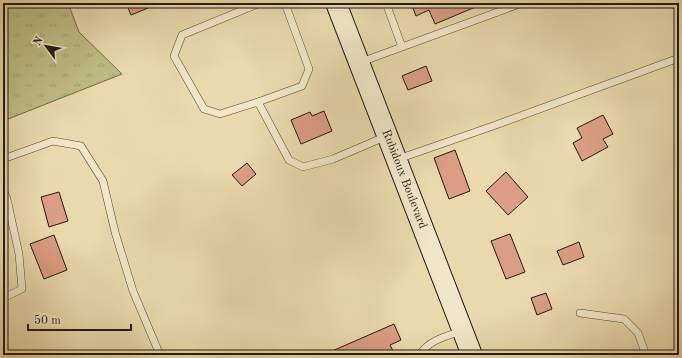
<svg xmlns="http://www.w3.org/2000/svg" width="682" height="358" font-family="'Old Standard TT',serif">
	<defs>
		<pattern id="park-tufts" width="24" height="20" patternUnits="userSpaceOnUse"><rect width="24" height="20" fill="#bebd84"/><path d="M3 7l-1-3M5 7V3M7 7l1-3M15 17l-1-3M17 17v-4M19 17l1-3" fill="none" stroke="#a3a271"/></pattern>
	</defs>
	<rect width="100%" height="100%" fill="#e9d9ac"/>
	<filter id="stains"><feTurbulence type="fractalNoise" baseFrequency=".005" numOctaves="4"/><feColorMatrix values="0 0 0 0 .2 0 0 0 0 .09 0 0 0 0 .02 0 0 0 .5 -.17"/></filter>
	<radialGradient id="worn" r=".72"><stop offset=".6" stop-color="#630" stop-opacity="0"/><stop offset="1" stop-color="#630" stop-opacity=".3"/></radialGradient>
	<!-- park -->
	<polygon fill="url(#park-tufts)" stroke="#706b4c" points="3,3 68,3 79,32 122,74 3,121"/>
	<!-- building -->
	<g fill="#db9d83" stroke="#231913">
		<polygon points="126,3 160,3 131,15"/>
		<polygon points="411,3 485,3 435,24 429,10 416,16"/>
		<polygon points="426,66 432,81 408,90 402,76"/>
		<polygon points="324,111 332,131 301,144 291,120 310,112 312,116"/>
		<polygon points="603,115 613,134 603,139 608,147 582,161 573,143 582,138 577,128"/>
		<polygon points="455,150 470,191 449,199 434,158"/>
		<polygon points="247,163 256,174 242,186 232,175"/>
		<polygon points="506,172 528,197 508,215 486,191"/>
		<polygon points="59,192 68,221 49,227 41,197"/>
		<polygon points="510,234 525,272 506,279 491,241"/>
		<polygon points="54,235 67,270 44,279 30,244"/>
		<polygon points="579,242 584,257 563,265 557,251"/>
		<polygon points="546,293 552,309 537,315 531,298"/>
		<polygon points="394,324 401,340 390,345 395,355 323,355"/>
	</g>
	<g fill="none" stroke-linecap="round" stroke-linejoin="round">
		<defs>
			<g id="service">
				<polyline points="260,3 182,35 174,56 204,109 220,114 258,102 302,86 309,69 286,6 280,3"/>
				<polyline points="386,3 402,47"/>
				<polyline points="361,62 522,3"/>
				<polyline points="258,102 289,160 303,167 333,159 387,136"/>
				<polyline points="3,159 53,141 81,146 103,181 115,232 133,291 160,355"/>
				<polyline points="398,159 493,126 679,58"/>
				<polyline points="3,189 7,199 19,254 22,289 3,298"/>
				<polyline points="580,313 624,319 638,333 646,355"/>
				<path d="M420 355C428 340 447 336 462 331"/>
			</g>
			<g id="secondary">
				<path id="s1" d="M336 3 472 355"/>
			</g>
		</defs>
		<!-- service casing -->
		<use href="#service" stroke="#544939" stroke-width="8"/>
		<!-- secondary casing -->
		<use href="#secondary" stroke="#231913" stroke-width="22"/>
		<!-- service -->
		<use href="#service" stroke="#f1e6c9" stroke-width="7"/>
		<!-- secondary -->
		<use href="#secondary" stroke="#f1e6c9" stroke-width="20"/>
	</g>
	<g text-anchor="middle" dominant-baseline="central" stroke-width="3.5" stroke-linejoin="round" paint-order="stroke">
		<!-- street labels -->
		<g font-size="12" fill="#231913" stroke="#f1e6c9">
			<text stroke="none"><textPath href="#s1" startOffset="189">Rubidoux Boulevard</textPath></text>
		</g>
	</g>
	<!-- margin -->
	<rect width="682" height="358" fill="none" stroke="#e9d9ac" stroke-width="16"/>
	<rect x="4" y="4" width="674" height="350" fill="none" stroke="#231913" stroke-width="2"/>
	<rect x="8" y="8" width="666" height="342" fill="none" stroke="#231913"/>
	<!-- north arrow -->
	<g transform="translate(46 46) rotate(302)" stroke="#f1e6c9" stroke-width="3" paint-order="stroke">
	<path d="M0-3L7 15L0 10L-7 15Z" fill="#231913"/>
	<text y="-6" font-size="11" font-weight="bold" text-anchor="middle" fill="#231913">N</text>
	</g>
	<!-- scale -->
	<path d="M28 324v6h103v-6" fill="none" stroke="#231913" stroke-width="2"/>
	<text x="34" y="324" font-size="12" fill="#231913" stroke="#f1e6c9" stroke-width="3" paint-order="stroke">50 m</text>
	<rect width="100%" height="100%" filter="url(#stains)"/>
	<rect width="100%" height="100%" fill="url(#worn)"/>
</svg>
